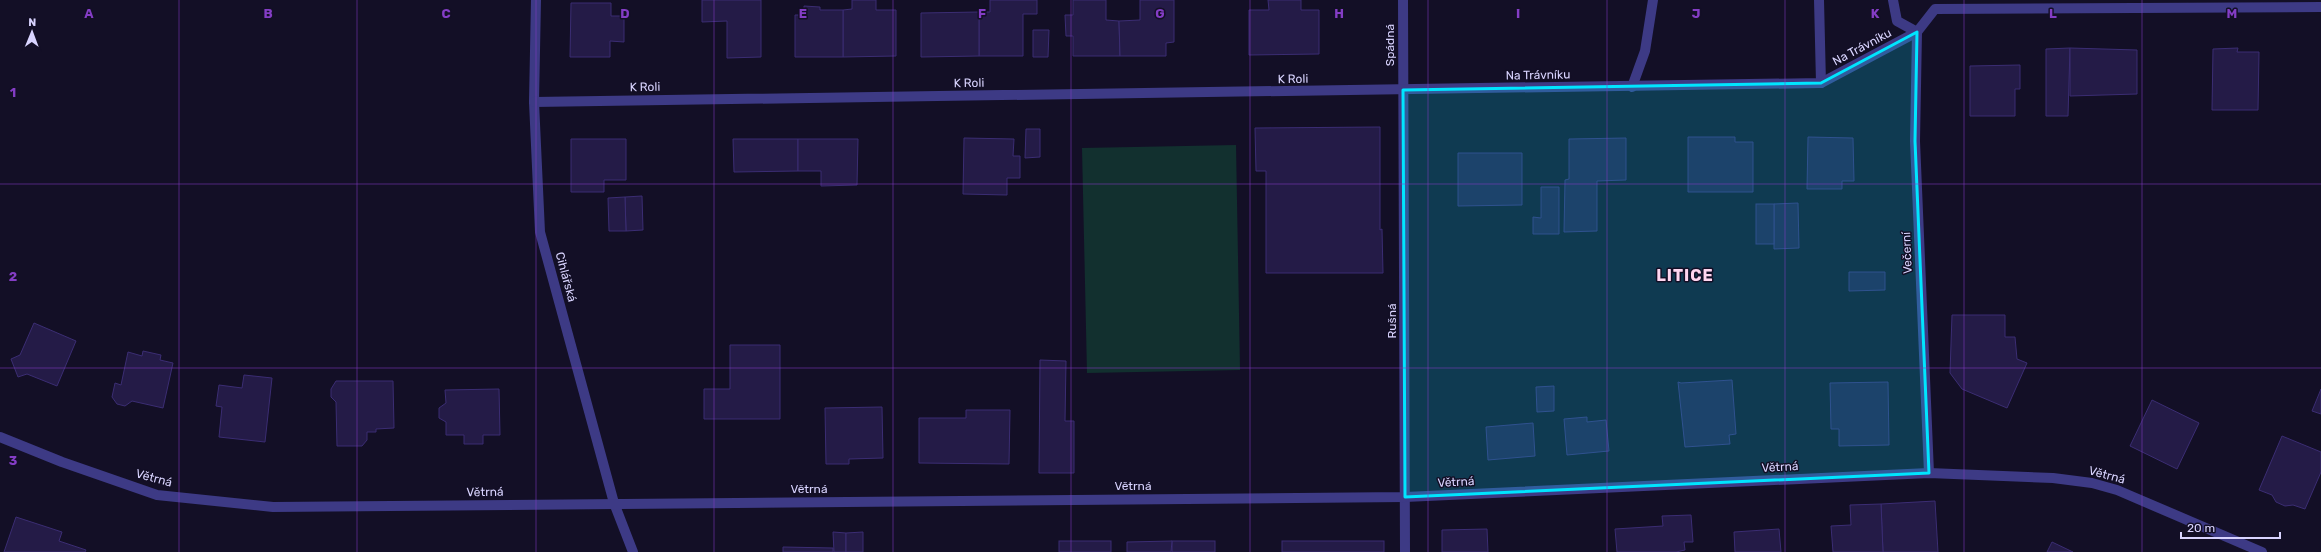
<svg xmlns="http://www.w3.org/2000/svg" width="2321" height="552" font-family="Rubik,sans-serif">
	<rect width="100%" height="100%" fill="#130f26"/>
	<!-- green -->
	<polygon fill="#12302f" points="1236,145 1240,370 1087,373 1082,148"/>
	<!-- building -->
	<g fill="#241b47" stroke="#3b2d73">
		<polygon points="702,0 761,0 761,57 727,58 727,21 702,22"/>
		<polygon points="852,0 876,0 876,10 896,10 896,56 843,57 843,10 852,9"/>
		<polygon points="990,0 1037,0 1037,14 1023,14 1023,56 979,56 979,12 990,12"/>
		<polygon points="1073,0 1106,0 1106,20 1119,21 1120,56 1073,56 1073,36 1066,36 1065,15 1073,15"/>
		<polygon points="1140,0 1174,0 1174,42 1166,43 1166,56 1120,56 1119,21 1140,20"/>
		<polygon points="1268,0 1301,0 1301,10 1319,10 1319,54 1249,55 1249,10 1269,10"/>
		<polygon points="571,3 611,3 611,16 624,16 624,42 610,41 610,57 570,57"/>
		<polygon points="804,6 820,7 820,10 843,10 843,57 795,57 795,15 804,15"/>
		<polygon points="979,12 979,56 921,57 921,13"/>
		<polygon points="1033,30 1049,30 1048,57 1033,57"/>
		<polygon points="2070,48 2068,116 2046,116 2046,49"/>
		<polygon points="2070,48 2137,50 2137,94 2070,96"/>
		<polygon points="2238,48 2237,52 2259,52 2258,110 2212,110 2213,49"/>
		<polygon points="2020,65 2020,89 2015,89 2015,116 1970,116 1970,66"/>
		<polygon points="1380,127 1380,230 1382,229 1383,273 1266,273 1266,171 1256,171 1255,128"/>
		<polygon points="1026,129 1040,129 1040,157 1025,158"/>
		<polygon points="1688,137 1735,137 1735,142 1753,142 1753,192 1688,192"/>
		<polygon points="1808,137 1853,138 1854,181 1842,181 1842,189 1807,189"/>
		<polygon points="964,138 1014,139 1013,156 1020,156 1020,178 1007,178 1007,195 963,194"/>
		<polygon points="1626,138 1626,180 1597,181 1597,231 1564,232 1565,180 1569,179 1569,139"/>
		<polygon points="571,139 626,139 626,180 604,180 604,192 571,192"/>
		<polygon points="733,139 798,139 798,171 734,172"/>
		<polygon points="798,139 858,139 857,185 821,186 821,171 798,171"/>
		<polygon points="1458,153 1522,153 1522,205 1458,206"/>
		<polygon points="1541,187 1559,187 1559,234 1533,234 1533,217 1541,218"/>
		<polygon points="642,196 643,230 626,231 625,197"/>
		<polygon points="625,197 626,231 609,231 608,198"/>
		<polygon points="1798,203 1799,248 1774,249 1774,204"/>
		<rect x="1756" y="204" width="18" height="40"/>
		<polygon points="1849,272 1885,272 1885,290 1849,291"/>
		<polygon points="1952,315 2005,315 2005,337 2015,337 2017,359 2027,363 2007,408 1962,389 1950,373"/>
		<polygon points="34,323 76,341 57,386 27,374 18,377 11,359 20,355"/>
		<polygon points="730,345 780,345 780,419 704,419 704,389 730,389"/>
		<polygon points="143,351 161,355 160,360 173,363 163,408 132,401 125,406 117,404 112,397 115,383 121,385 128,352 142,356"/>
		<polygon points="1040,360 1066,361 1065,421 1074,421 1074,473 1039,473"/>
		<polygon points="244,375 272,378 265,442 219,437 222,407 216,406 219,385 242,388"/>
		<polygon points="1732,380 1736,434 1729,435 1730,444 1685,447 1678,382 1681,383"/>
		<polygon points="336,381 393,381 394,428 376,429 376,432 367,432 367,440 362,446 337,446 336,402 331,397 331,389"/>
		<polygon points="1888,382 1889,445 1839,446 1839,429 1831,429 1830,383"/>
		<polygon points="1554,386 1554,411 1537,412 1536,387"/>
		<polygon points="499,389 500,435 483,435 483,444 464,444 464,435 446,435 446,422 439,418 439,408 446,403 445,390"/>
		<polygon points="2321,389 2321,414 2312,411"/>
		<polygon points="2152,400 2199,423 2177,469 2130,446"/>
		<polygon points="882,407 883,458 849,459 849,464 826,464 825,408"/>
		<polygon points="966,410 1010,410 1009,464 919,463 919,418 966,418"/>
		<polygon points="1587,417 1587,422 1606,420 1609,451 1567,455 1564,419"/>
		<polygon points="1533,423 1535,456 1488,460 1486,427"/>
		<polygon points="2282,436 2321,452 2321,472 2305,509 2293,505 2285,506 2276,502 2272,495 2259,490"/>
		<polygon points="1935,501 1938,552 1883,552 1881,504"/>
		<polygon points="1881,504 1883,552 1833,552 1831,526 1851,525 1850,505"/>
		<polygon points="1691,515 1693,542 1684,542 1685,550 1676,552 1617,552 1615,529 1663,526 1662,516"/>
		<polygon points="16,517 62,532 59,541 86,550 85,552 4,552"/>
		<polygon points="1487,529 1488,552 1442,552 1442,530"/>
		<polygon points="1779,529 1781,552 1735,552 1734,532"/>
		<polygon points="833,532 846,533 846,552 834,552"/>
		<polygon points="863,532 863,552 846,552 846,533"/>
		<rect x="1059" y="541" width="52" height="11"/>
		<rect x="1172" y="541" width="43" height="11"/>
		<polygon points="1172,541 1171,552 1127,552 1127,542"/>
		<rect x="1282" y="541" width="102" height="11"/>
		<polygon points="2052,542 2073,552 2047,552"/>
		<polygon points="783,547 833,548 833,552 783,552"/>
	</g>
	<g fill="none" stroke-linecap="round" stroke-linejoin="round">
		<!-- minor -->
		<g stroke="#3d3a85" stroke-width="10">
			<polyline points="536,0 534,102 540,232 614,503 633,552"/>
			<polyline points="1403,0 1405,552"/>
			<polyline points="1819,0 1821,83"/>
			<polyline points="1893,0 1897,21 1917,32"/>
			<polyline points="1917,32 1915,141 1929,473"/>
			<polyline points="1632,87 1645,51 1653,0"/>
			<polyline points="534,102 1821,83 1917,32 1935,9 2321,7"/>
			<polyline points="0,437 62,462 157,495 273,507 1405,497 1929,473 2053,478 2092,483 2117,490 2262,552"/>
		</g>
	</g>
	<!-- marked area -->
	<path fill="#00e5ff" fill-opacity="0.2" stroke="#00e5ff" stroke-width="3" stroke-linejoin="round" d="M1917 32 1915 141 1929 473 1405 497 1403 90 1821 83Z"/>
	<!-- grid -->
	<path fill="none" stroke="#843dc5" stroke-width="1" stroke-opacity="0.55" d="M179 0V552M357 0V552M536 0V552M714 0V552M893 0V552M1071 0V552M1250 0V552M1428 0V552M1607 0V552M1785 0V552M1964 0V552M2142 0V552M0 184H2321M0 368H2321"/>
	<g text-anchor="middle" dominant-baseline="central" stroke-width="3" stroke-linejoin="round" paint-order="stroke">
		<!-- street labels -->
		<g font-size="12" fill="#d9d4ff" stroke="#130f26">
			<text transform="translate(1390 45) rotate(-90)">Spádná</text>
			<text transform="translate(1862 47) rotate(-28)">Na Trávníku</text>
			<text transform="translate(1538 75) rotate(-1)">Na Trávníku</text>
			<text transform="translate(1293 79) rotate(-1)">K Roli</text>
			<text transform="translate(969 83) rotate(-1)">K Roli</text>
			<text transform="translate(645 87) rotate(-1)">K Roli</text>
			<text transform="translate(1907 253) rotate(-92)">Večerní</text>
			<text transform="translate(566 277) rotate(75)">Cihlářská</text>
			<text transform="translate(1392 321) rotate(-90)">Rušná</text>
			<text transform="translate(1780 467) rotate(-3)">Větrná</text>
			<text transform="translate(2107 475) rotate(15)">Větrná</text>
			<text transform="translate(154 478) rotate(15)">Větrná</text>
			<text transform="translate(1456 482) rotate(-3)">Větrná</text>
			<text x="1133" y="486">Větrná</text>
			<text x="809" y="489">Větrná</text>
			<text transform="translate(485 492) rotate(-1)">Větrná</text>
		</g>
		<!-- district labels -->
		<g font-size="16" font-weight="bold" letter-spacing="1" fill="#ffd6f0" stroke="#130f26">
			<text x="1685" y="275">LITICE</text>
		</g>
	</g>
	<g font-size="13" text-anchor="middle" font-weight="bold" fill="#843dc5" stroke="#130f26" stroke-width="3" stroke-linejoin="round" paint-order="stroke">
		<text x="89" y="18">A</text>
		<text x="268" y="18">B</text>
		<text x="446" y="18">C</text>
		<text x="625" y="18">D</text>
		<text x="803" y="18">E</text>
		<text x="982" y="18">F</text>
		<text x="1160" y="18">G</text>
		<text x="1339" y="18">H</text>
		<text x="1518" y="18">I</text>
		<text x="1696" y="18">J</text>
		<text x="1875" y="18">K</text>
		<text x="2053" y="18">L</text>
		<text x="2232" y="18">M</text>
		<text x="13" y="97">1</text>
		<text x="13" y="281">2</text>
		<text x="13" y="465">3</text>
	</g>
	<!-- north arrow -->
	<g transform="translate(32 32) rotate(1)" stroke="#130f26" stroke-width="3" paint-order="stroke">
	<path d="M0-3L7 15L0 10L-7 15Z" fill="#d9d4ff"/>
	<text y="-6" font-size="11" font-weight="bold" text-anchor="middle" fill="#d9d4ff">N</text>
	</g>
	<!-- scale -->
	<path d="M2181 532v6h99v-6" fill="none" stroke="#d9d4ff" stroke-width="2"/>
	<text x="2187" y="532" font-size="12" fill="#d9d4ff" stroke="#130f26" stroke-width="3" paint-order="stroke">20 m</text>
</svg>
